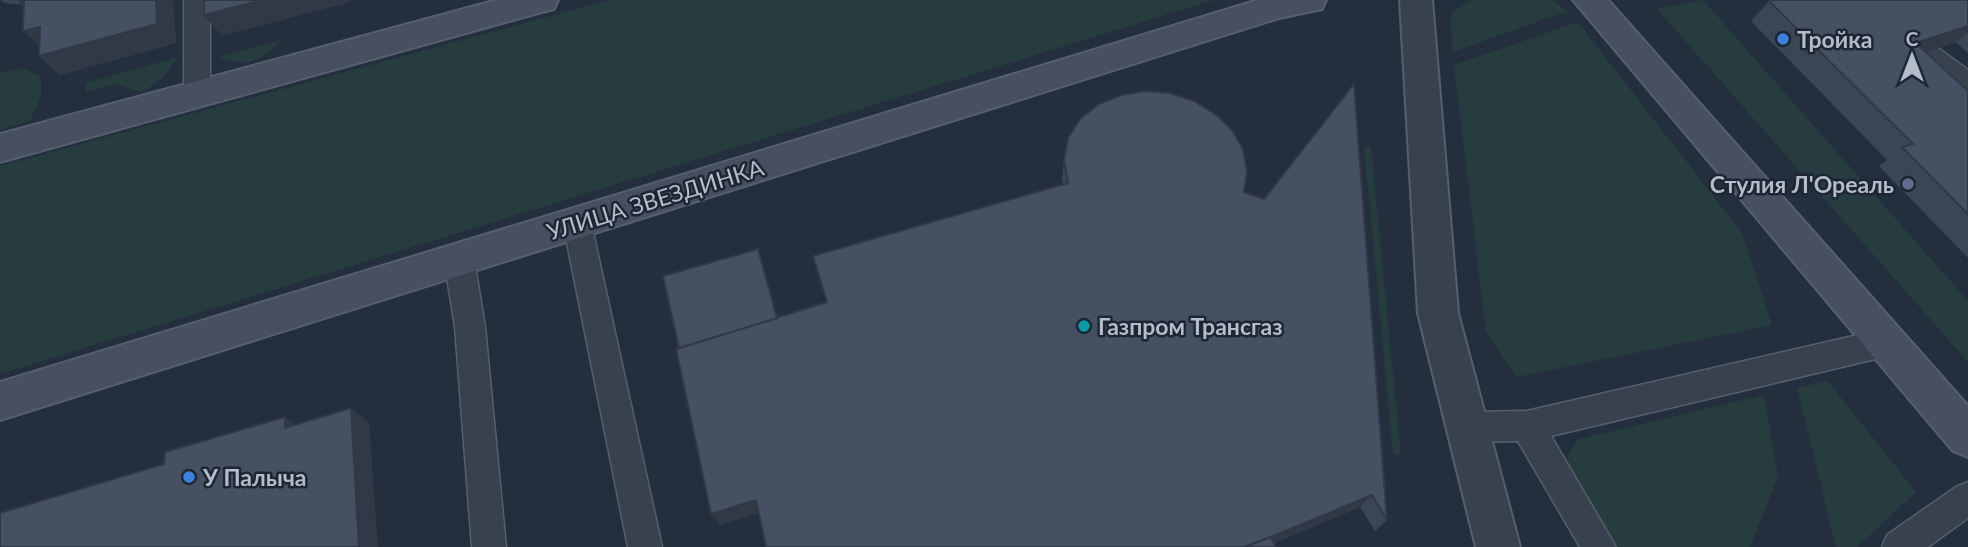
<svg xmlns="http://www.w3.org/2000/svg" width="1968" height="547" font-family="Lato,sans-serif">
	<rect width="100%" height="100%" fill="#242f3e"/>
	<!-- green -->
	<g fill="#263c3f">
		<polygon points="609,0 1214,0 0,374 0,166"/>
		<polygon points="1473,0 1552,0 1568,11 1452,52 1451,12"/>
		<polygon points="1703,0 1968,301 1968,362 1657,9"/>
		<polygon points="1578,22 1742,233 1772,325 1516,377 1486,332 1454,65"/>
		<path d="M281 40C263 60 246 69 219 57Z"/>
		<polygon points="178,57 164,77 147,89 139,92 116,84 86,92 86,83"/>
		<polygon points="23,68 41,77 41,96 30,121 0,130 0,72"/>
		<polygon points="1364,146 1371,147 1401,455 1393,454"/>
		<polygon points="1828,381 1916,492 1857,547 1836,547 1797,388"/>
		<polygon points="1764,395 1778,476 1750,547 1619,547 1571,481 1567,456 1579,439"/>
	</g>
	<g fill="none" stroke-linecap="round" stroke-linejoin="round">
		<defs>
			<g id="lane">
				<polygon points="184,0 210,0 210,94 206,101 197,105 188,101 184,94"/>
				<polygon points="1925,42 1934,45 1968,70 1968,95 1959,92 1916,59 1912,52 1916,45"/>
				<polygon points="577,211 587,214 591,223 662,547 628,547 563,223 567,214"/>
				<polygon points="459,246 469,250 474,259 485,327 506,547 472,547 455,327 444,259 449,250"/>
				<polygon points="1888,328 1899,332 1903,342 1899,352 1888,356 1551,436 1616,547 1580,547 1518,441 1465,442 1454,438 1449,427 1454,416 1465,412 1527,411"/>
				<polygon points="1968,482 1968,518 1928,547 1882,547 1887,535 1956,487"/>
			</g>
			<polygon id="street" points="1400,0 1432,0 1458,313 1520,547 1476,547 1418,313"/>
			<g id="secondary">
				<polygon points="497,0 558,0 554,9 542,12 0,162 0,134"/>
				<polygon points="1258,0 1326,0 1322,9 1279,18 0,420 0,382"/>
				<polygon points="1573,0 1608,0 1968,406 1968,457 1953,451"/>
			</g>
		</defs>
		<!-- lane casing -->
		<use href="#lane" stroke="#565f6c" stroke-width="3"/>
		<!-- street casing -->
		<use href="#street" stroke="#565f6c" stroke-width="4"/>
		<!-- secondary casing -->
		<use href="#secondary" stroke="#565f6c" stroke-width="4"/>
		<!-- lane -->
		<use href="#lane" fill="#38414e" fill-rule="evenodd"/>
		<!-- street -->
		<use href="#street" fill="#38414e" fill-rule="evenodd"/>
		<!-- secondary -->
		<use href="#secondary" fill="#465061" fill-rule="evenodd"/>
	</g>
	<!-- wall -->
	<g fill="#3b4654">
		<polygon points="1,0 173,0 176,43 60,75 39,56 39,45 24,5 5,3"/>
		<polygon points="1968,0 1968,53 1956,42 1926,52 1968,91 1968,258 1879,166 1887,160 1751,21 1769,1"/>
		<polygon points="1064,160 1244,192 1387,520 1375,531 1360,507 1274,543 759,513 720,525 679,348 761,257 777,318 827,302 813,256 1063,185 1062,178"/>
	</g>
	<!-- shaded-wall -->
	<g fill="#303945">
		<polygon points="17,0 43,0 23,6"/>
		<polygon points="156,0 173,0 176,43 60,75 39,56"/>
		<polygon points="263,0 351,0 351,2 222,36 204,15"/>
		<polygon points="1968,26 1968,32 1956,42 1894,63 1916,43"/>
		<polygon points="40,27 45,50 23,31"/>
		<polygon points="351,408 369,422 378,547 359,547"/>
		<polygon points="285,417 305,430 285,428"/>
		<polygon points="1372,495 1360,507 1265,547 1244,547"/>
		<polygon points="756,500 763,512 720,525 711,514"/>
	</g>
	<!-- building -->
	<g fill="#455162" stroke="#303945" stroke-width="2">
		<polygon points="24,0 156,0 157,24 39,56 40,27 23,31"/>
		<polygon points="204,0 263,0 204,15"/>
		<polygon points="1771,0 1968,0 1968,26 1916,43 1968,91 1968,214 1902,147 1913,144 1769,1"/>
		<polygon points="1354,84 1387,520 1372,495 1271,537 1244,547 766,547 756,500 711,514 676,349 827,302 813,256 1068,183 1064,160 1068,138 1080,119 1099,104 1121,95 1145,91 1170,93 1194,101 1215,114 1232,130 1243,149 1247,171 1244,192 1264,199"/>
		<polygon points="758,249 777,318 679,348 663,276"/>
		<polygon points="351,408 359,547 0,547 0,513 164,464 165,452 285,417 285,428"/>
		<polygon points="1271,537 1276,547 1245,547"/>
	</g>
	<!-- markers -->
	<g fill="#3f7fe0" stroke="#1d2633" stroke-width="2.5">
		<circle cx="1783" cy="39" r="7"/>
		<circle cx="189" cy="477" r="7"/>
	</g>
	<circle fill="#5c6f8a" stroke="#1d2633" stroke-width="2.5" cx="1908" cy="184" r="7"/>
	<circle fill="#0f9aa8" stroke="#1d2633" stroke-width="2.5" cx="1084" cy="326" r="7"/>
	<g text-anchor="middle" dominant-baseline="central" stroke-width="5" stroke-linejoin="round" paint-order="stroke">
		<!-- poi labels -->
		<g font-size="23" font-weight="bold" fill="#b4bcc9" stroke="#1d2633" text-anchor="start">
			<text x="1797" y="39">Тройка</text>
			<text x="1894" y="184" text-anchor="end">Стулия Л'Ореаль</text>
			<text x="1098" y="326">Газпром Трансгаз</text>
			<text x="203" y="477">У Палыча</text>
		</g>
		<!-- street labels -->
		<g font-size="23" fill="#b4bcc9" stroke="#1d2633">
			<text transform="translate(655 199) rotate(-17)">УЛИЦА ЗВЕЗДИНКА</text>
		</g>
	</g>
	<!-- north arrow -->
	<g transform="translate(1912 56)" stroke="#1d2633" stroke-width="5" paint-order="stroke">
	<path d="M0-5L12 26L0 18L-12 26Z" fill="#b4bcc9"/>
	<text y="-10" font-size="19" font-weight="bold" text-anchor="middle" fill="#b4bcc9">С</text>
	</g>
</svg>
